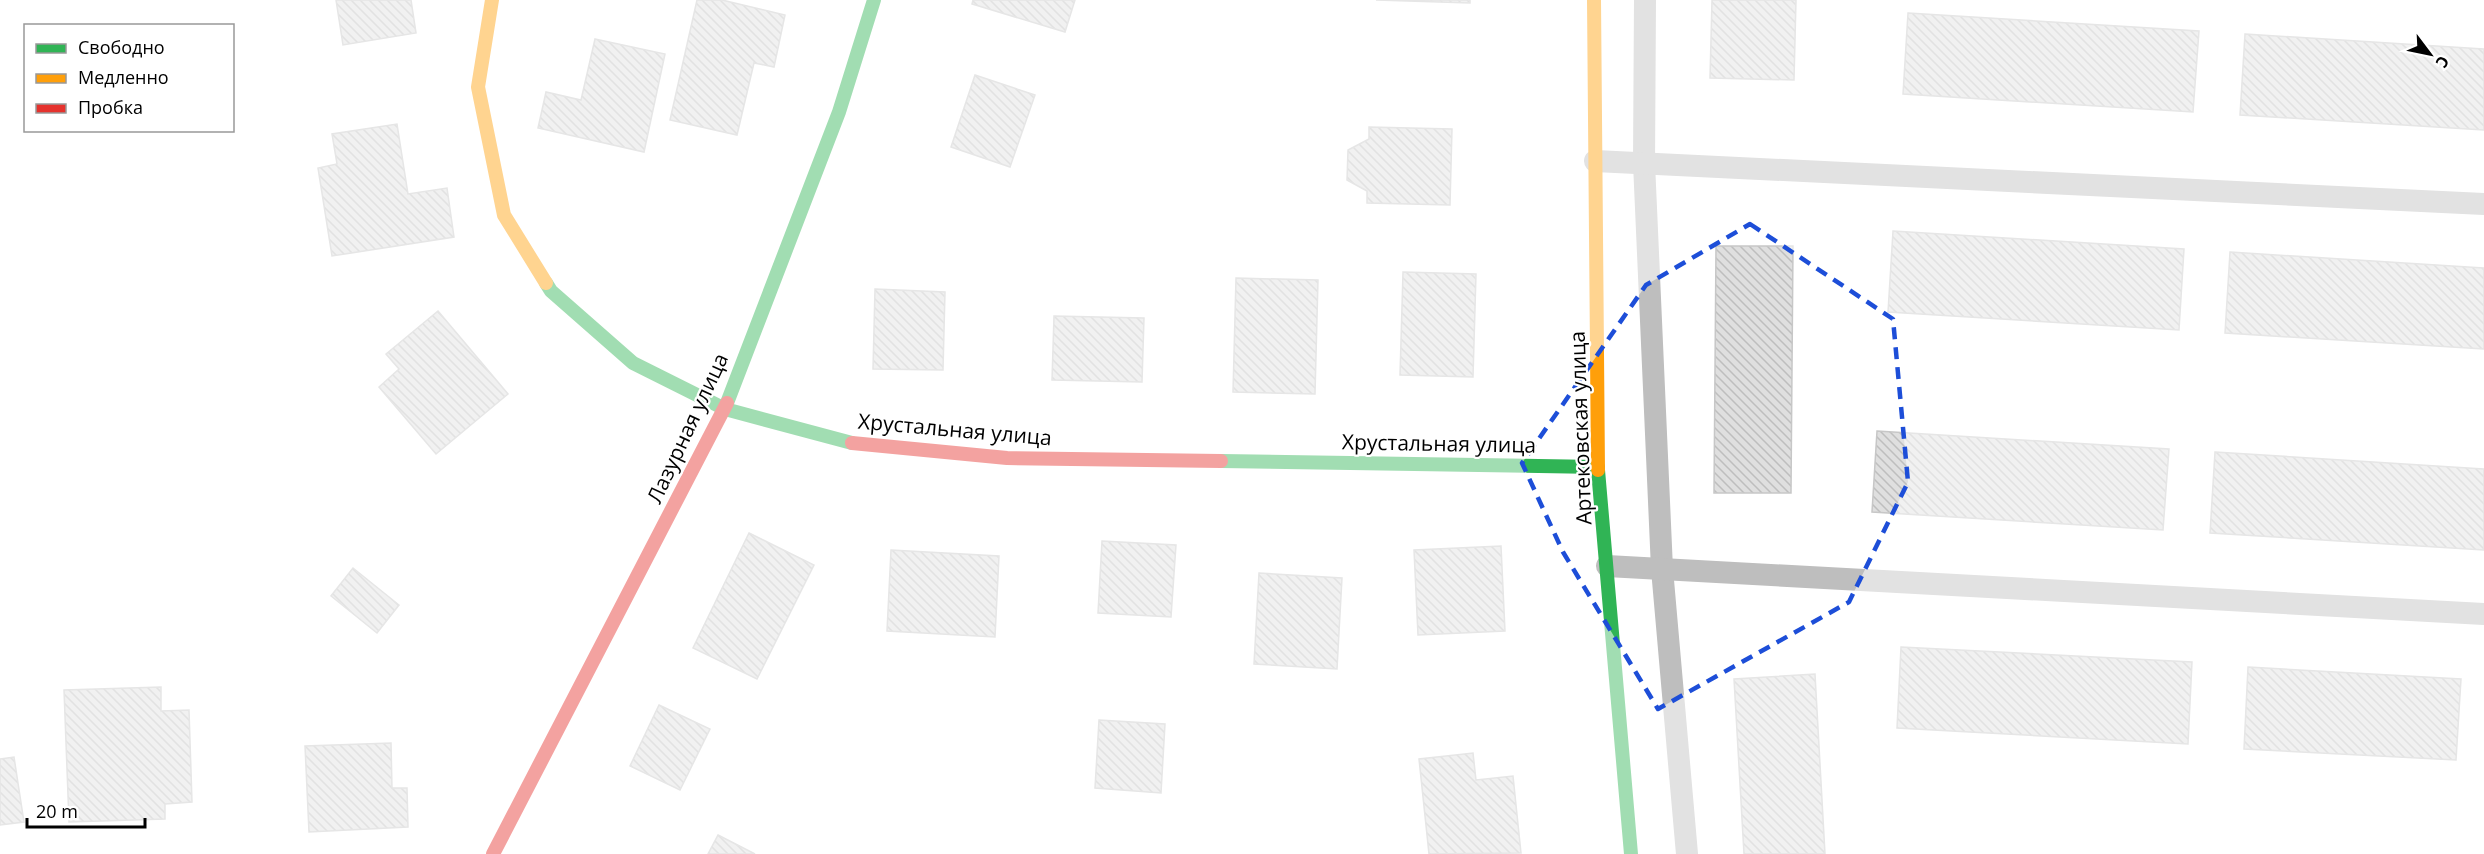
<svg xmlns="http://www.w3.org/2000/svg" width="2484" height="854" font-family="'Open Sans',sans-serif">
	<defs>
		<pattern id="building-back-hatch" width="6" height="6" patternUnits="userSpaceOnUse" patternTransform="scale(1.5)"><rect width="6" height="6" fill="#dfdfdf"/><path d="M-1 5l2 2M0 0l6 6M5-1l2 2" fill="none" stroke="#bebebe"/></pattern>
	</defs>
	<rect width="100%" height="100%" fill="#fff"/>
	<!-- building -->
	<g fill="url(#building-back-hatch)" stroke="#c7c7c7" stroke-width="1.5">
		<polygon points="336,0 411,0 416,33 343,45"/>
		<polygon points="697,0 722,0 785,15 774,67 754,63 737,135 670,120"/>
		<polygon points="973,0 1075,0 1065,32 972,4"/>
		<polygon points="1376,0 1470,0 1470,3"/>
		<polygon points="1712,0 1796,0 1794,80 1710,78"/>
		<polygon points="1908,13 2199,31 2193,112 1903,94"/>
		<polygon points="2245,34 2484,49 2484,130 2240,115"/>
		<polygon points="595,39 665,54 644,152 538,128 546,92 581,100"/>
		<polygon points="975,75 1035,95 1010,167 951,147"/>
		<polygon points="397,124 408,194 447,188 454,237 332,256 318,168 337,164 332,134"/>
		<polygon points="1369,127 1452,129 1450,205 1367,203 1367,191 1347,180 1348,150 1369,139"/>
		<polygon points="1893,231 2184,249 2179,330 1888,312"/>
		<polygon points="1716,246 1793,246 1791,493 1714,493"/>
		<polygon points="2230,252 2484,268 2484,349 2225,333"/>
		<polygon points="1403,272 1476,274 1473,377 1400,375"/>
		<polygon points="1236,278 1318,280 1315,394 1233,392"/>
		<polygon points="875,289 945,292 943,370 873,369"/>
		<polygon points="438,311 508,394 436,454 379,387 399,369 386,354"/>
		<polygon points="1054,316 1144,318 1142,382 1052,380"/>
		<polygon points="1877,431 2169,449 2163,530 1872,512"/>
		<polygon points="2215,452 2484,469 2484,550 2210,533"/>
		<polygon points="749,533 814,565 757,679 693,648"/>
		<polygon points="1102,541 1176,545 1171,617 1098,613"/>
		<polygon points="1501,546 1505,631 1418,635 1414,550"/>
		<polygon points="891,550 999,556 995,637 887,631"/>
		<polygon points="353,568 399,605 377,633 331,596"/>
		<polygon points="1259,573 1342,578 1337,669 1254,664"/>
		<polygon points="1901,647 2192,662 2188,744 1897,728"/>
		<polygon points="2248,667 2461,679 2456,760 2244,749"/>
		<polygon points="1815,674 1825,854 1744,854 1734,679"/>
		<polygon points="161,687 161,711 189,710 192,802 165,804 165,819 69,822 64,690"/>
		<polygon points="659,705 710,729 680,790 630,766"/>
		<polygon points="1099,720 1165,724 1161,793 1095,788"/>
		<polygon points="391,743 392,788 407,788 408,827 309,832 305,746"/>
		<polygon points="1473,753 1476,780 1513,776 1521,853 1429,854 1419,759"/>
		<polygon points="14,757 24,822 0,825 0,759"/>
		<polygon points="718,835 755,854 708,854"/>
	</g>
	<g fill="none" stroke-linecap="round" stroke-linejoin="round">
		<!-- lane -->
		<g stroke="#bebebe" stroke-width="22">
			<polyline points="1645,0 1644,163 1662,569 1687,854"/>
			<polyline points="1595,161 2484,204"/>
			<polyline points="1607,566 2484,614"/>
		</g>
		<!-- fast -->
		<g stroke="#30b455" stroke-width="14">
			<polyline points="546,283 551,291 633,363 725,409 852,443"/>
			<polyline points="727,403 839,112 874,0"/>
			<polyline points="1221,461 1598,467"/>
			<polyline points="1598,470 1631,854"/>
		</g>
		<!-- slow -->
		<g stroke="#ff9f0a" stroke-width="14">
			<polyline points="492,0 478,87 504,215 546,283"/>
			<polyline points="1594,0 1598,470"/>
		</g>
		<!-- jam -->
		<g stroke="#e5322d" stroke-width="14">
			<polyline points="852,443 1007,458 1221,461"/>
			<polyline points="493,854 727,403"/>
		</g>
	</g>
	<!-- marked area -->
	<path d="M0 0H2484V854H0ZM1750 224 1893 319 1908 482 1849 602 1658 709 1563 552 1522 463 1646 285Z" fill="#fff" fill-opacity=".55" fill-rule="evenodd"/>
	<path fill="none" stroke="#1d4ed8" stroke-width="4.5" stroke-dasharray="12 8" stroke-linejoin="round" d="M1750 224 1893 319 1908 482 1849 602 1658 709 1563 552 1522 463 1646 285Z"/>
	<g text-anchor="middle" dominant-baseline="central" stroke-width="4.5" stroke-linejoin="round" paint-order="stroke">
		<!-- street labels -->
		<g font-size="21" fill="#000" stroke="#fff">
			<text transform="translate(687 428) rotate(-65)">Лазурная улица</text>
			<text transform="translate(1580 428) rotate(-92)">Артековская улица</text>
			<text transform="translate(955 429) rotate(5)">Хрустальная улица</text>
			<text transform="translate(1439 443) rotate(1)">Хрустальная улица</text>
		</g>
	</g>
	<!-- legend -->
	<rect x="24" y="24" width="210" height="108" fill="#ffffff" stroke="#999999" stroke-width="1.5"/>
	<rect x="36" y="44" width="30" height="9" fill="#30b455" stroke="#999999" stroke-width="1.5"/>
	<text x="78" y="54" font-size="18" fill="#000000">Свободно</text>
	<rect x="36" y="74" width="30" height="9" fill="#ff9f0a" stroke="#999999" stroke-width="1.5"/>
	<text x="78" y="84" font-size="18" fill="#000000">Медленно</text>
	<rect x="36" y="104" width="30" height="9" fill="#e5322d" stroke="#999999" stroke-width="1.5"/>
	<text x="78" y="114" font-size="18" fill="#000000">Пробка</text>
	<!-- north arrow -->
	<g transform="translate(2430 54) rotate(122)" stroke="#ffffff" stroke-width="4.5" paint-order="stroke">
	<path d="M0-4.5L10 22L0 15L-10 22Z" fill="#000000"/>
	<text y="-9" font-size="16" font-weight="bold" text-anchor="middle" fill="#000000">С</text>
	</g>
	<!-- scale -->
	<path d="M27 818v9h118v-9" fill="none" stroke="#000000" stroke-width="3"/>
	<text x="36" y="818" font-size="18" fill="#000000" stroke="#ffffff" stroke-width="4.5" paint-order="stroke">20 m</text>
</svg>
